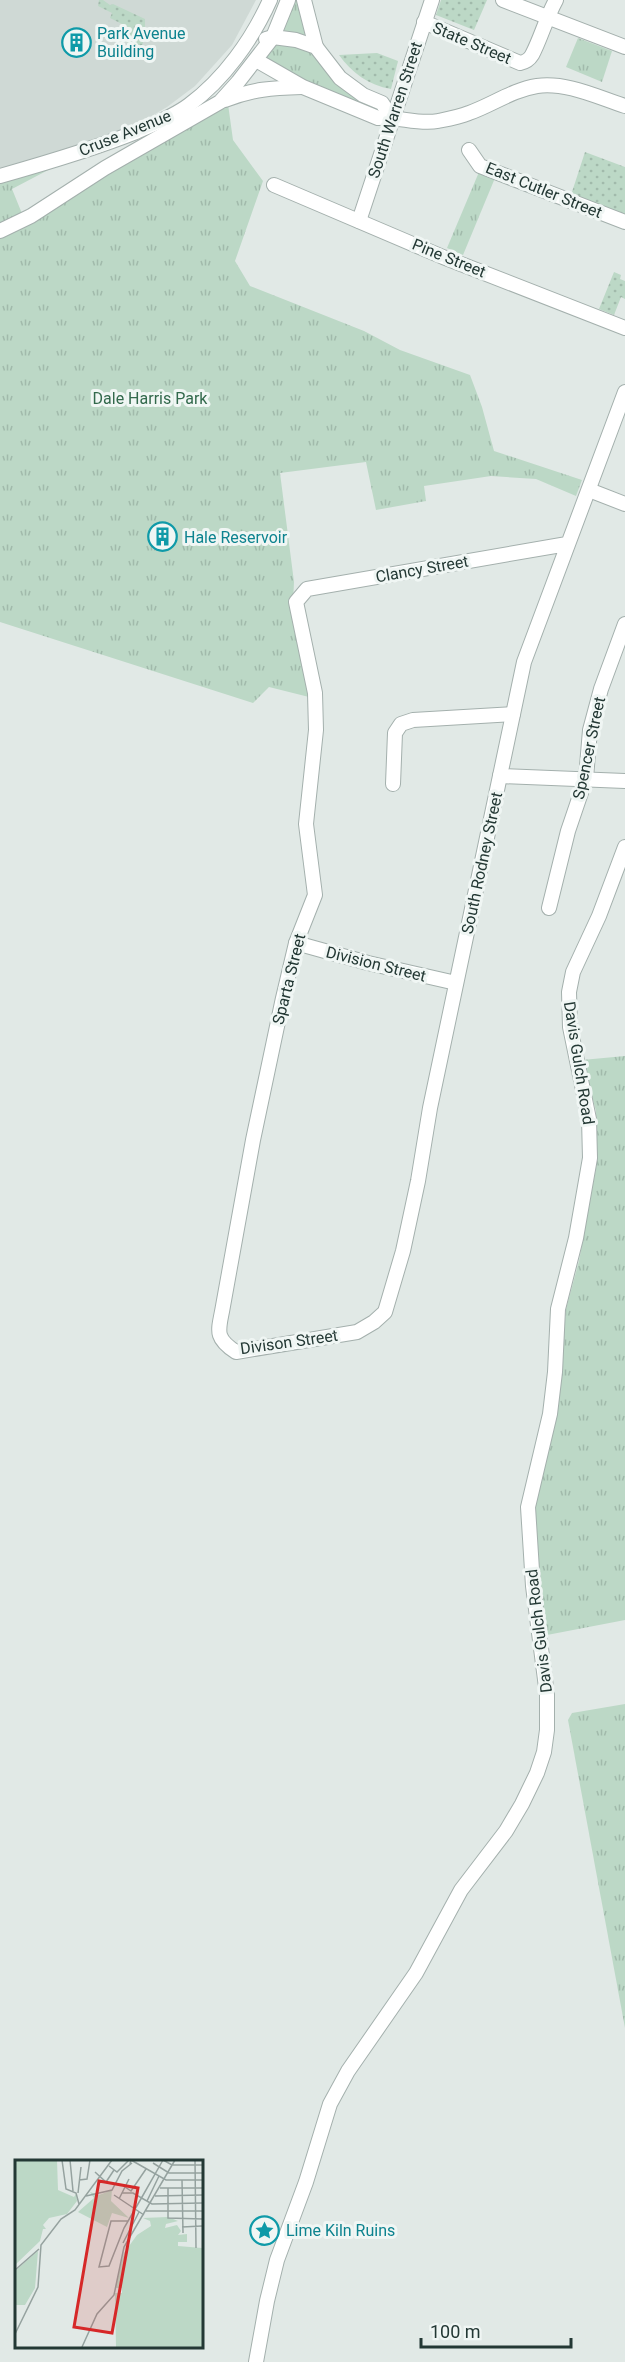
<svg xmlns="http://www.w3.org/2000/svg" width="625" height="2362" font-family="Roboto,sans-serif">
	<defs>
		<pattern id="grass-dots" width="8" height="8" patternUnits="userSpaceOnUse" patternTransform="scale(1.5)"><rect width="8" height="8" fill="#bcd8c6"/><path d="M2 2h.1M6 6h.1" fill="none" stroke="#a1baab" stroke-width="1.8" stroke-linecap="round"/></pattern>
		<pattern id="park-tufts" width="24" height="20" patternUnits="userSpaceOnUse" patternTransform="scale(1.5)"><rect width="24" height="20" fill="#bcd8c6"/><path d="M3 7l-1-3M5 7V3M7 7l1-3M15 17l-1-3M17 17v-4M19 17l1-3" fill="none" stroke="#a1baab"/></pattern>
	</defs>
	<rect width="100%" height="100%" fill="#e1e9e6"/>
	<!-- built -->
	<polygon fill="#cfd9d5" points="0,0 256,0 232,45 195,86 167,107 135,126 0,170"/>
	<!-- grass -->
	<g fill="url(#grass-dots)">
		<polygon points="99,0 103,0 110,5 113,4 145,19 145,36 141,49 123,40 128,27 110,18 112,13 98,6"/>
		<polygon points="441,0 487,0 474,30 436,15"/>
		<path d="M377 53 398 61 391 89C368 85 352 73 339 55Z"/>
		<polygon points="585,152 625,167 625,216 571,195"/>
		<polygon points="614,272 621,275 620,279 625,281 625,299 621,297 614,315 599,309"/>
	</g>
	<!-- park -->
	<g fill="url(#park-tufts)">
		<polygon points="293,0 299,0 309,38 279,31"/>
		<polygon points="578,38 612,51 602,82 566,67"/>
		<path d="M280 42 307 50 379 110 378 112 277 69 266 59C266 50 273 44 280 42Z"/>
		<polygon points="228,104 233,140 263,181 235,261 250,286 364,331 400,350 470,375 482,407 494,451 582,480 576,496 536,479 491,476 424,486 426,501 376,510 366,462 280,473 294,582 293,603 309,697 269,687 253,703 0,622 0,237 104,174 192,126"/>
		<polygon points="52,168 12,189 23,216 0,227 0,182"/>
		<polygon points="479,172 495,178 463,255 447,248"/>
		<polygon points="625,1056 625,1620 547,1635 535,1551 531,1507 561,1370 566,1309 579,1261 597,1163 596,1111 582,1060"/>
		<polygon points="625,1704 625,2028 568,1720 572,1713"/>
	</g>
	<g fill="none" stroke-linecap="round" stroke-linejoin="round">
		<defs>
			<g id="minor">
				<polyline points="304,0 316,47"/>
				<polyline points="503,0 625,47"/>
				<path d="M424 22 520 63C526 62 529 60 532 55 541 38 546 18 556 0"/>
				<polyline points="266,39 273,37 296,40 316,47 340,78 363,95 382,103 391,117"/>
				<path d="M256 60 303 87 378 118C398 116 418 125 438 121 448 119 459 117 469 113 492 105 512 90 537 86 567 82 597 97 625 106"/>
				<path d="M225 100C254 89 271 88 302 87"/>
				<polyline points="469,150 480,166 625,222"/>
				<path d="M0 176C46 163 91 150 136 132 154 124 173 117 189 105 224 79 252 40 270 0"/>
				<polyline points="274,185 443,257 625,328"/>
				<polyline points="359,221 432,0"/>
				<polyline points="0,231 31,216 105,168 220,102 238,82 273,37 288,0"/>
				<polyline points="589,490 625,504"/>
				<path d="M567 544 307 589 296 602 315 693 316 730 306 824 315 895 296 943 283 998 253 1140 223 1306C219 1330 213 1337 236 1352L357 1332 374 1322 385 1312 403 1251 418 1181 430 1108 524 662 625 392"/>
				<polyline points="500,776 625,781"/>
				<polyline points="393,784 395,733 401,724 413,720 513,714"/>
				<polyline points="549,908 568,831 586,778 590,730 601,689 625,624"/>
				<polyline points="296,943 368,963 456,983"/>
				<polyline points="256,2362 267,2301 277,2260 306,2182 330,2104 348,2071 416,1973 461,1890 506,1831 522,1804 537,1773 544,1752 547,1730 547,1695 533,1586 528,1507 550,1414 555,1372 558,1309 576,1238 590,1158 589,1119 570,1027 569,992 573,972 599,916 625,847"/>
			</g>
		</defs>
		<!-- minor casing -->
		<use href="#minor" stroke="#a4b0ad" stroke-width="16"/>
		<!-- minor -->
		<use href="#minor" stroke="#fff" stroke-width="14"/>
	</g>
	<!-- icons -->
	<defs>
		<symbol id="building-ring" viewBox="-11 -11 22 22"><circle r="9.5" fill="#f0f6f4" stroke="#0f9aa8" stroke-width="1.5"/><path d="M-4-6H4V6H1V3H-1V6H-4ZM-2.5-4.3h1.7v1.8h-1.7ZM.8-4.3h1.7v1.8H.8ZM-2.5-1h1.7V.8h-1.7ZM.8-1h1.7V.8H.8Z" fill="#0f9aa8"/></symbol>
		<symbol id="sight-ring" viewBox="-11 -11 22 22"><circle r="9.5" fill="#f0f6f4" stroke="#0f9aa8" stroke-width="1.5"/><path d="M0-6L1.8-2.2L6-1.7L2.9 1.2L3.7 5.4L0 3.3L-3.7 5.4L-2.9 1.2L-6-1.7L-1.8-2.2Z" fill="#0f9aa8"/></symbol>
	</defs>
	<g fill-rule="evenodd">
		<use href="#building-ring" x="60" y="26" width="33" height="33"/>
		<use href="#building-ring" x="146" y="520" width="33" height="33"/>
		<use href="#sight-ring" x="248" y="2214" width="33" height="33"/>
	</g>
	<g text-anchor="middle" dominant-baseline="central" stroke-width="6" stroke-linejoin="round" paint-order="stroke">
		<!-- culture labels -->
		<g font-size="16" fill="#0d838f" stroke="#f0f6f4" text-anchor="start">
			<text x="97" y="33">Park Avenue<tspan x="97" dy="18">Building</tspan></text>
			<text x="184" y="537">Hale Reservoir</text>
			<text x="286" y="2230">Lime Kiln Ruins</text>
		</g>
		<!-- street labels -->
		<g font-size="16" fill="#233834" stroke="#f0f6f4">
			<text transform="translate(472 43) rotate(23)">State Street</text>
			<text transform="translate(395 110) rotate(-72)">South Warren Street</text>
			<text transform="translate(125 133) rotate(-22)">Cruse Avenue</text>
			<text transform="translate(544 190) rotate(22)">East Cutler Street</text>
			<text transform="translate(449 258) rotate(22)">Pine Street</text>
			<text transform="translate(422 569) rotate(-10)">Clancy Street</text>
			<text transform="translate(589 748) rotate(-78)">Spencer Street</text>
			<text transform="translate(482 863) rotate(-78)">South Rodney Street</text>
			<text transform="translate(376 964) rotate(14)">Division Street</text>
			<text transform="translate(289 979) rotate(-76)">Sparta Street</text>
			<text transform="translate(579 1063) rotate(81)">Davis Gulch Road</text>
			<text transform="translate(289 1342) rotate(-8)">Divison Street</text>
			<text transform="translate(539 1631) rotate(-97)">Davis Gulch Road</text>
		</g>
		<!-- park labels -->
		<g font-size="16" fill="#32694c" stroke="#f0f6f4">
			<text x="150" y="398">Dale Harris Park</text>
		</g>
	</g>
	<!-- overview -->
	<g transform="translate(15 2160)">
		<rect width="188" height="188" fill="#e1e9e6"/>
		<path d="M0 0H42L43 30 59 37 61 34 62 41 52 54 34 58 28 65 31 69H28L25 81 0 105ZM97 30 96 41 114 58 97 53 92 67 63 52 79 38 75 32 84 35ZM153 57 163 61 151 64 150 68 162 65 166 71 163 75 172 74V82H163V86L187 88V187H101L100 133H107V128H100L109 93 122 75 136 66 135 61 128 58ZM23 91 20 128 10 145H0V111Z" fill="#bcd8c6"/>
		<path fill="none" stroke="#95a29f" stroke-width="1.5" d="M47 0 51 29 61 33 64 44M55 0 58 31M148 0 157 5H188M180 0 181 88M138 3 154 13H188M115 4 116 0 151 20H188M94 6 102 12 114 0M80 12 91 22 99 10M64 20 72 19 75 0M167 20 168 73M110 27 116 31 131 9M145 28H188M153 28V58L188 59M63 33 66 7M107 33H118L137 44 187 43M99 35 129 55M71 36 97 30 107 11 117 3M140 36 188 35M104 39 114 19M132 41 144 16M131 51H188M113 61H96L84 107 94 106 109 68 127 37 148 0M167 67 187 66M108 83 124 52M0 110 24 89M0 174 23 127 26 85 46 59 60 50 97 0M67 187 82 154 99 135 109 87 160 0"/>
		<path fill="#d62828" fill-opacity="0.15" stroke="#d62828" stroke-width="3" d="M84 21 123 28 97 173 59 167Z"/>
		<rect width="188" height="188" fill="none" stroke="#233834" stroke-width="3"/>
	</g>
	<!-- scale -->
	<path d="M421 2338v9h150v-9" fill="none" stroke="#233834" stroke-width="3"/>
	<text x="430" y="2338" font-size="18" fill="#233834" stroke="#f0f6f4" stroke-width="4.5" paint-order="stroke">100 m</text>
</svg>
